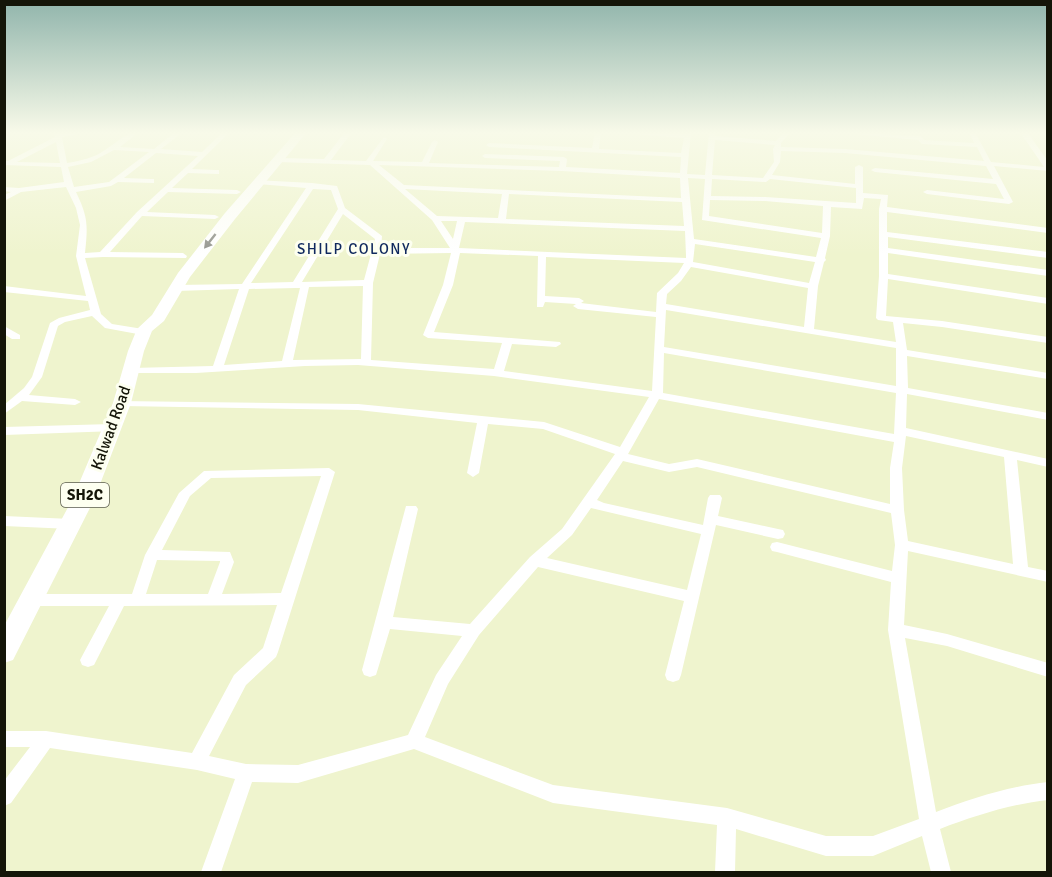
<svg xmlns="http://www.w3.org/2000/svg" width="1052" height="877" font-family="Signika,sans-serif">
	<rect width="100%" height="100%" fill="#eff4ce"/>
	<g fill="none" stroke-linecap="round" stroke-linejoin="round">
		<!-- street -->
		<g fill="#fff" fill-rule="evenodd">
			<path d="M54 132H89L62 137 67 163C80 161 94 158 105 150 114 144 127 132 139 132L120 147 154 149 175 132H183L161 149 202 152 223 132H230L192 169 216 170H219V174L188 173 172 188 237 190 241 192 237 194 168 192 147 212 215 215 219 217 215 219 142 216 110 252 183 253 187 256 186 258 103 257 85 258 101 314 112 324 143 329 148 332 143 335 105 328 92 316 65 322 58 326 42 377 29 395 75 399 81 402 75 405 22 401 4 414V405L24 388 32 377 50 323 59 318 90 310 88 301 4 292V286L86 296 76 256 80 225 76 208 66 187 21 192 4 201V195L11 192 4 191V187L19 188 64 182 61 167 4 165V161H8L55 137ZM56 142 60 163 17 162ZM114 150 149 152 109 182 74 187 68 167 91 162ZM156 153 198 156 137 212 100 252 85 253C88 225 88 217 76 192L111 186 118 182 154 183V179H151L124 178Z"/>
			<path d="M345 132H352L331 160 366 161 384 137 387 139 373 161 422 162 432 142 435 140 438 142 429 163 559 167 560 161 485 158 482 156 485 154 564 157 567 159 566 167 680 173 681 157 489 147 486 145 489 143 592 148 595 132H601L599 149 681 153 684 138 608 132H691L687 174 705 175 709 132H715V136L776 141 784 132H791L781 143V147L845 149 984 161 977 147 922 144 918 140 834 132 920 136 924 140 974 143 969 132H975L991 162 1044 167 1020 132H1027L1048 161V171L994 166 1013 202 1009 204 927 194 923 192 927 190 1004 199 996 184 875 172 871 170 875 168 993 179 986 166 845 153 781 151 780 162 772 175 855 184V167L859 165 863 167V193L888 195 887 207 1048 228V233L887 212V232L1048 252V258L888 237V248L1048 270V276L888 253V274L1048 298V304L888 279 886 316 942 321 1048 337V343L942 327 903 323 907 350 1048 373V379L907 356 908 388 1048 413V420L907 394 906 428 1048 459V467L1017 460 1028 567 1048 571V582L908 551 904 625 947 634 1048 663V677L947 646 905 638 936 812C972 798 1010 786 1048 782V800C1011 804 974 816 940 829L951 872H931L922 836 873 856H826L736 829 735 872H715L717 825 553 803 414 749 298 783 252 782 221 872H201L235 779 197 770 50 748 11 803 4 806V781L30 747H4V731H46L192 753 234 675 263 648 277 605 124 606 94 665 88 667 82 665 80 660 109 606H31L26 604 24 600 26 596 31 594H132L145 555 179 493 204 471 329 468 335 472 278 652 276 657 246 685 209 756 246 764 298 765 408 735 436 675 462 636 390 629 376 675 370 677 364 675 362 670 406 506H416L418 509 393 617 470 624 530 557 562 529 615 454 543 429 488 424 479 473 473 477 467 473 477 423 358 410 122 406 116 403 118 401 358 404 544 422 620 447 649 397 494 376 358 365 305 366 196 373H127L126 371 131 368 213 366 239 289 176 291 171 288 176 285 242 284 306 188 258 184 254 182 255 180 312 183 337 186 345 208 382 236 381 248H450L432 220 370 165 278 162 275 160 278 158 324 159ZM715 140 775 145 773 149 774 162 763 178 712 175ZM379 165 562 171 680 178 681 198 404 185ZM688 178 705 179 702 220 821 238 816 257 694 239ZM712 179 766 182 770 179 856 188V203L765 197 711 196ZM313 189 331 190 338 209 293 282 251 283ZM405 189 502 194 498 218 437 216ZM509 194 682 202 684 226 506 219ZM864 198 881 199 879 209V276L876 318 878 320 893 322 896 342 814 329 818 286 824 262 826 260 825 258 830 236 831 207 862 209ZM710 200 765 201 823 206 822 233 709 216ZM343 214 375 239 364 280 302 282ZM441 221H457L453 239ZM465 222 685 231 686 256V258L459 248ZM695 244 815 262 809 283 693 262ZM451 253 443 285 423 335 428 338 502 343 494 369 371 360 373 283 380 254ZM460 253 538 256 537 307H543L545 302 576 304 573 306 578 309 656 317 652 391 504 371 512 344 556 347 561 344 560 342 434 332 453 285ZM546 257 684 263 678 273 657 293 656 312 581 303 584 301 579 298 545 296ZM691 267 808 288 804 327 666 304 667 294 681 281ZM363 286 361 359 293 360 309 287ZM296 288H300L282 361 224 365 249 289ZM666 310 896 348V386L664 347ZM664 353 896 393 894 434 663 393ZM659 399 894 442 890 468V504L697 459 669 464 628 454ZM906 436 1004 457 1013 564 908 541 904 510 902 468ZM623 461 669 472 697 467 891 513 895 545 892 571 777 542 772 543 770 547 772 551 777 552 891 582 888 630 919 819 873 836H826L727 808 553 785 425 737 448 684 479 635 538 567 684 601 665 675 667 680 673 682 679 680 681 675 716 525 778 539 783 538 785 534 783 530 778 529 718 516 722 498 720 495H710L708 498 703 525 604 503 597 500ZM321 476 281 593 222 594 234 562 230 552 162 550 190 496 211 478ZM591 508 701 534 687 590 547 558 572 535ZM157 560 220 561V562L208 594H146Z"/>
			<polygon points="4,326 20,335 20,339 12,339 4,334"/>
			<polygon points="112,424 116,425 118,428 116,431 4,435 4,427"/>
			<polygon points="4,516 71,519 76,521 78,524 76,527 71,529 4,526"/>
		</g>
		<!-- primary -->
		<polygon fill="#fff" fill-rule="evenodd" points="296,132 307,132 235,219 190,277 164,321 152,331 144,351 131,403 94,500 13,660 4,663 4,626 72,500 113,403 128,351 137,329 152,315 178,273 225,213"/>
	</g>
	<!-- one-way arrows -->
	<defs><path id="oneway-solid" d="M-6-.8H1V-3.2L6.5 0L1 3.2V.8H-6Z" transform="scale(1.5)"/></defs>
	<use fill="#959690" href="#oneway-solid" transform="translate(210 241) rotate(128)"/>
	<!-- sky -->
	<linearGradient id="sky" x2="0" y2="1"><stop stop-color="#91b5ac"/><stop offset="0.52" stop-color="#f8fae9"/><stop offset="1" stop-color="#f8fae9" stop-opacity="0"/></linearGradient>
	<rect width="1052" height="255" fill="url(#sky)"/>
	<g text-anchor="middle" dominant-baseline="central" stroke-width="6" stroke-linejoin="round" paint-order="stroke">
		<!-- far-neighbourhood labels -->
		<g font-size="15" letter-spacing="1.5" fill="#10295e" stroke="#fdfff0">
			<text x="354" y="249">SHILP COLONY</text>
		</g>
		<!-- shield labels -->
		<rect fill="#fdfff0" stroke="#5a5b4e" stroke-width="1.5" x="61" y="483" width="48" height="24" rx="4.5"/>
		<g font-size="15" font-weight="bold" fill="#141508">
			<text x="85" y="495">SH2C</text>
		</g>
		<!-- street labels -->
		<g font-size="16" fill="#141508" stroke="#fdfff0">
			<text transform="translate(111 428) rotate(-70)">Kalwad Road</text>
		</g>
	</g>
	<!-- border -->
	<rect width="1052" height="877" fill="none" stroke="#141508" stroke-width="12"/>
</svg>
